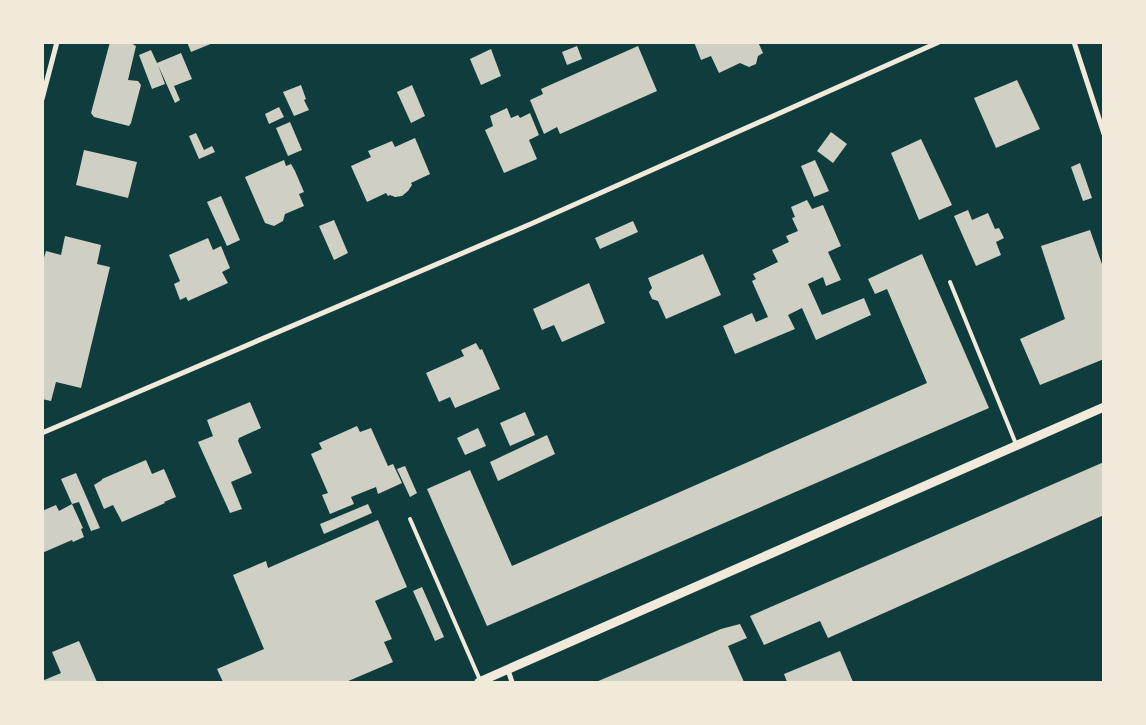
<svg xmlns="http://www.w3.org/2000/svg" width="1146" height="725" font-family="Figtree,sans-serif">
	<rect width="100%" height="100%" fill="#0f3d3e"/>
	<!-- building -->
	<g fill="#cfcfc3">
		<polygon points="110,42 129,42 136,46 128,80 138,81 141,85 131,123 129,126 94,117 91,113"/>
		<polygon points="187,42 213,42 213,43 191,52"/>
		<polygon points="694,42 758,42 763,53 758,56 756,64 749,67 740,63 719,73 711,56 701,60"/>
		<polygon points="577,46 582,59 567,65 562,52"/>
		<polygon points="638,46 657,91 560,134 557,127 544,134 530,100 543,94 541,89"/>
		<polygon points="491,49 501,76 481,85 470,59"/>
		<polygon points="151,50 157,63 181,53 192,79 174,86 180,100 175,103 158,65 165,84 152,89 139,55"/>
		<polygon points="1017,80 1040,129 996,148 974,98"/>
		<polygon points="301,85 306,99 304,100 309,110 294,116 283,92"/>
		<polygon points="412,85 425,116 411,123 397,92"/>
		<polygon points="279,107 284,117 269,124 265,114"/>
		<polygon points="507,108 511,118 518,115 520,118 530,113 539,135 529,140 537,159 504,173 485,130 493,126 490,116"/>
		<polygon points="290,122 302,150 288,156 276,128"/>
		<polygon points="831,132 847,144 833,163 817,151"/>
		<polygon points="196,133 204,150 212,146 215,152 199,159 189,136"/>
		<polygon points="415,138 430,174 411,183 412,185 408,191 402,196 395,197 390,195 388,196 386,193 367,202 351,166 371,157 368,151 392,141 395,147"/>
		<polygon points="921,139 952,205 919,220 891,153"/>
		<polygon points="84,150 137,162 128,198 76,185"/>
		<polygon points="284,160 286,166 291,164 295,171 304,192 299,194 304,206 285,214 283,221 274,226 265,223 245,177"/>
		<polygon points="815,160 829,191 814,197 801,166"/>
		<polygon points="1080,163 1092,198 1083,201 1071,167"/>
		<polygon points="221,196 240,240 227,246 207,202"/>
		<polygon points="807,200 812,209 823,205 841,246 828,252 841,280 826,286 823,277 808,284 822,315 864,298 871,315 816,340 802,308 788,315 795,329 735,354 723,326 752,313 756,322 768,317 752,281 756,279 753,274 778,262 772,250 789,242 786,236 798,231 792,218 795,217 791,207"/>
		<polygon points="968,210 972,220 988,213 995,229 999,228 1004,238 996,242 1001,255 976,266 954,216"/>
		<polygon points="334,220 348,253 334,260 319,226"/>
		<polygon points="633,221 638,232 600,249 595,238"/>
		<polygon points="1090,230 1104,270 1104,359 1040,385 1020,339 1065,319 1041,246"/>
		<polygon points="65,236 101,245 97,264 110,267 81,388 56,382 51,401 42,399 42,264 46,251 61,255"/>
		<polygon points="208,238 213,250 221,246 230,268 222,272 228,283 188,301 186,297 180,300 174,284 180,281 169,255"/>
		<polygon points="703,254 721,295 666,319 658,301 652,299 649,292 652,288 648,278"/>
		<polygon points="922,254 989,408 487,626 427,489 470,470 512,566 927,383 887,289 875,294 868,279"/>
		<polygon points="589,283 605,323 562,342 554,325 542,330 533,309"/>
		<polygon points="476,343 480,350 482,349 500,389 455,408 450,397 439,402 426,373 464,356 461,350"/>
		<polygon points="250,402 261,428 239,438 238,441 252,473 231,482 242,509 230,513 198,442 213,436 207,420"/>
		<polygon points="525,412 535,435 510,446 500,423"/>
		<polygon points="357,426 360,432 371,428 388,466 393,464 402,483 378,494 376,487 351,497 354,504 330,514 322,495 328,493 311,454 322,449 319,443"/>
		<polygon points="478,428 486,446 465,455 457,438"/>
		<polygon points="547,435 555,454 498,481 490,462"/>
		<polygon points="146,460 152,474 164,469 176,497 164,502 165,503 122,522 113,505 104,509 94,485 102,480 102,479"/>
		<polygon points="1104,462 1104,515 828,638 820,621 764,645 750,616"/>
		<polygon points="405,466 417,493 410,497 397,469"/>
		<polygon points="76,473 100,528 91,531 79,502 72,504 61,479"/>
		<polygon points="72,504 83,528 81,529 84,537 73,542 72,540 42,553 42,511 56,505 59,511"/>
		<polygon points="368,504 372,513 324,534 320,524"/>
		<polygon points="378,520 407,587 375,601 392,639 384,642 393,662 346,682 223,682 217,669 264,649 233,575 266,561 268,568"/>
		<polygon points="422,587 444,637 435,641 413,591"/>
		<polygon points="740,624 747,638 728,646 744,682 596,682 721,629"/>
		<polygon points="79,641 97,682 42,682 42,681 61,673 52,652"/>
		<polygon points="840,651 853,682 787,682 784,674"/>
	</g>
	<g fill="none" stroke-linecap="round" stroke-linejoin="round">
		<!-- service -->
		<g stroke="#f1e9da" stroke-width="4">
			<polyline points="950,282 1016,444"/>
			<polyline points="410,519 480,680"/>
		</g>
		<!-- minor -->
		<g stroke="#f1e9da" stroke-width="5">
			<polyline points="1074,42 1104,134"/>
			<polyline points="42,99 57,42"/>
			<polyline points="42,433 533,223 939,42"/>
			<polyline points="508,670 512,682"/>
		</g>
		<!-- tertiary -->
		<polyline stroke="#f1e9da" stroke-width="9" points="479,682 1104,407"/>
	</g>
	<!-- border -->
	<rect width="1146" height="725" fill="none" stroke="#f1e9da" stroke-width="88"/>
</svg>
